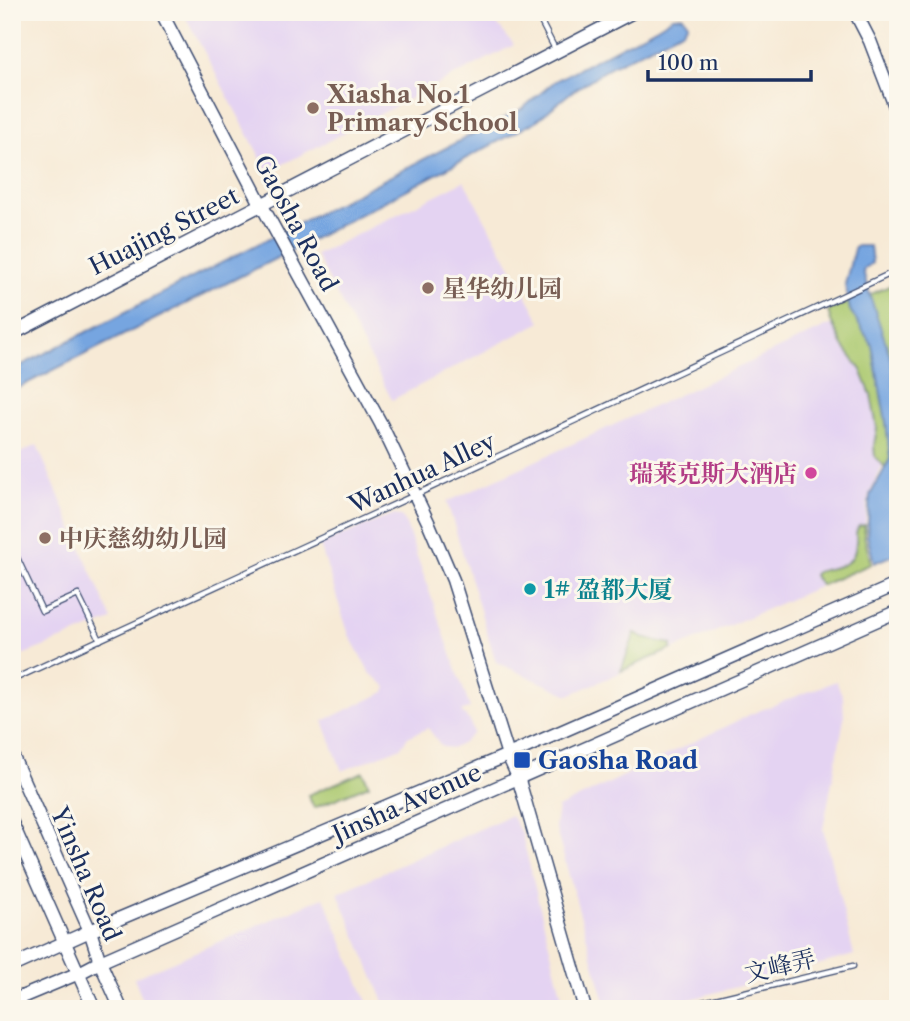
<svg xmlns="http://www.w3.org/2000/svg" width="910" height="1021" font-family="'Libre Caslon Text','Noto Serif SC',serif">
	<rect width="100%" height="100%" fill="#fbf7ec"/>
	<filter id="ink" filterUnits="userSpaceOnUse"><feTurbulence type="fractalNoise" baseFrequency=".0143" numOctaves="2"/><feDisplacementMap in="SourceGraphic" scale="14" xChannelSelector="R" yChannelSelector="G"/><feConvolveMatrix kernelMatrix="1 2 1 2 8 2 1 2 1" color-interpolation-filters="sRGB"/></filter>
	<filter id="wash" filterUnits="userSpaceOnUse"><feTurbulence type="fractalNoise" baseFrequency=".00686" numOctaves="4" result="noise"/><feDisplacementMap in="SourceGraphic" scale="28" xChannelSelector="R" yChannelSelector="G"/><feGaussianBlur stdDeviation="1.57" result="paint"/><feColorMatrix in="noise" values="0 0 0 0 0 0 0 0 0 0 0 0 0 0 0 0 0 1.4 0 .05"/><feComposite in="paint" operator="in"/></filter>
	<g filter="url(#wash)">
		<rect width="100%" height="100%" fill="#f7ead6"/>
		<!-- built -->
		<g fill="#e4d3f2">
			<polygon points="183,12 487,12 514,45 268,172"/>
			<polygon points="464,181 541,322 392,400 316,255"/>
			<polygon points="843,319 863,343 885,450 881,469 868,496 864,534 871,564 569,695 496,662 447,502"/>
			<polygon points="37,445 112,620 12,659 12,457"/>
			<polygon points="392,515 401,516 405,522 470,708 461,712 470,721 473,733 463,743 453,748 442,747 428,728 408,737 401,747 342,771 323,721 385,692 387,687 370,673 349,635 320,545"/>
			<polygon points="836,681 843,697 844,719 823,829 854,955 654,1009 611,1009 605,1002 555,826 558,808 751,714"/>
			<polygon points="511,815 522,835 565,1009 387,1009 338,893"/>
			<polygon points="324,897 370,1009 146,1009 134,978"/>
		</g>
		<!-- green -->
		<g fill="#acc970" stroke="#647c67" stroke-width="2">
			<polygon points="898,282 898,408 869,295"/>
			<polygon points="849,302 850,310 872,345 886,422 890,459 885,467 875,457 874,445 877,428 871,395 861,370 843,346 831,321 828,311"/>
			<path d="M865 525 864 535 871 564 822 585 816 579 814 575 816 572C834 566 855 569 856 543 857 535 854 533 859 526Z"/>
			<polygon points="635,633 647,639 672,644 672,649 621,671"/>
			<polygon points="363,772 369,785 314,808 308,795"/>
		</g>
		<!-- water -->
		<g fill="#76a5e0" stroke="#486a9f" stroke-width="2">
			<polygon points="683,16 688,23 684,30 610,67 570,93 535,122 271,261 12,391 12,370 522,109 555,81 654,29 673,17"/>
			<path d="M857 246H870L872 263 863 270C870 301 882 329 891 359 895 375 894 392 898 408V553L874 563 867 535 870 495 890 459 886 422 872 345 850 310 845 284 854 249Z"/>
		</g>
	</g>
	<g filter="url(#ink)">
		<g fill="none" stroke-linecap="round" stroke-linejoin="round">
			<defs>
				<g id="lane">
					<polyline points="495,12 497,12"/>
					<polyline points="536,12 556,51"/>
					<polyline points="12,547 42,611 78,595 100,640"/>
					<polyline points="12,680 415,495 898,270"/>
					<polyline points="674,1009 853,966"/>
				</g>
				<g id="secondary">
					<polyline points="161,12 261,204 381,424 429,524 453,580 508,755 518,777 585,1009"/>
					<polyline points="855,12 870,41 898,114"/>
					<polyline points="12,334 633,12"/>
					<polyline points="12,755 90,931 100,962 121,1009"/>
					<polyline points="12,823 94,1009"/>
					<polyline points="12,966 90,931 508,755 898,584"/>
					<polyline points="12,1001 79,973 100,962 898,611"/>
				</g>
			</defs>
			<!-- lane casing -->
			<use href="#lane" stroke="#3c4b70" stroke-width="7"/>
			<!-- secondary casing -->
			<use href="#secondary" stroke="#3c4b70" stroke-width="15"/>
			<!-- lane -->
			<use href="#lane" stroke="#fff" stroke-width="4.5"/>
			<!-- secondary -->
			<use href="#secondary" stroke="#fff" stroke-width="12"/>
		</g>
	</g>
	<!-- markers -->
	<g fill="#8d6e63" stroke="#fbf7ec" stroke-width="2.5">
		<circle cx="313" cy="108" r="7"/>
		<circle cx="428" cy="288" r="7"/>
		<circle cx="45" cy="538" r="7"/>
	</g>
	<circle fill="#d1479c" stroke="#fbf7ec" stroke-width="2.5" cx="811" cy="473" r="7"/>
	<circle fill="#0f9aa8" stroke="#fbf7ec" stroke-width="2.5" cx="530" cy="589" r="7"/>
	<rect fill="#1a4fb4" stroke="#fbf7ec" stroke-width="2.5" x="513" y="751" width="18" height="18" rx="3.5"/>
	<g text-anchor="middle" dominant-baseline="central" stroke-width="6" stroke-linejoin="round" paint-order="stroke">
		<!-- education labels -->
		<g font-size="24" font-weight="bold" fill="#785e54" stroke="#fbf7ec" text-anchor="start">
			<text x="327" y="94">Xiasha No.1<tspan x="327" dy="28">Primary School</tspan></text>
			<text x="442" y="288">星华幼儿园</text>
			<text x="59" y="538">中庆慈幼幼儿园</text>
		</g>
		<!-- street labels -->
		<g font-size="24" fill="#1b2f5e" stroke="#fbf7ec">
			<text transform="translate(296 223) rotate(62)">Gaosha Road</text>
			<text transform="translate(164 231) rotate(-27)">Huajing Street</text>
			<text transform="translate(422 473) rotate(-25)">Wanhua Alley</text>
			<text transform="translate(407 803) rotate(-24)">Jinsha Avenue</text>
			<text transform="translate(86 874) rotate(67)">Yinsha Road</text>
			<text transform="translate(780 966) rotate(-13)">文峰弄</text>
		</g>
		<!-- hotel labels -->
		<g font-size="24" font-weight="bold" fill="#b23c85" stroke="#fbf7ec" text-anchor="end">
			<text x="797" y="473">瑞莱克斯大酒店</text>
		</g>
		<!-- culture labels -->
		<g font-size="24" font-weight="bold" fill="#0d838f" stroke="#fbf7ec" text-anchor="start">
			<text x="544" y="589">1# 盈都大厦</text>
		</g>
		<!-- transit labels -->
		<g font-size="24" font-weight="bold" fill="#164399" stroke="#fbf7ec" text-anchor="start">
			<text x="538" y="760">Gaosha Road</text>
		</g>
	</g>
	<!-- margin -->
	<rect width="910" height="1021" fill="none" stroke="#fbf7ec" stroke-width="42"/>
	<!-- scale -->
	<path d="M648 70v10h163v-10" fill="none" stroke="#1b2f5e" stroke-width="3.5"/>
	<text x="658" y="70" font-size="21" fill="#1b2f5e" stroke="#fbf7ec" stroke-width="5" paint-order="stroke">100 m</text>
</svg>
